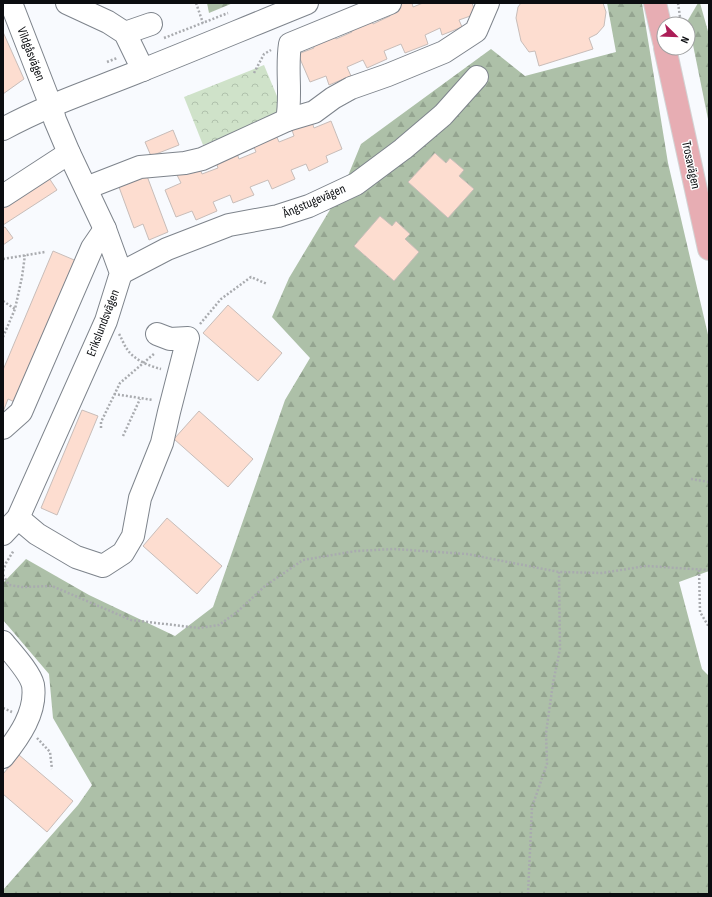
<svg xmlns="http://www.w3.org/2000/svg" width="712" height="897" font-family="'Sofia Sans Condensed',sans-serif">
	<defs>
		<pattern id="forest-firs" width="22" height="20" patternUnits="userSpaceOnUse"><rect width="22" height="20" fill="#adc0a8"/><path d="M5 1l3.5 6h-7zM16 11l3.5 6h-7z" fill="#94a490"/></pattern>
		<pattern id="park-crowns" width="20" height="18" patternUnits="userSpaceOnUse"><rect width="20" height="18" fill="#cfe2c9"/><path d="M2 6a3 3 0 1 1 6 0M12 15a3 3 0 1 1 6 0" fill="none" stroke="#b0c1ac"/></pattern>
	</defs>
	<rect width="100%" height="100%" fill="#f8fafe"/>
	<!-- forest -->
	<g fill="url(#forest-firs)">
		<polygon points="207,3 233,3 209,13"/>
		<polygon points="607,3 642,3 668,163 709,339 709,571 679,582 702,669 709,676 709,894 3,894 3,890 78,805 92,785 53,718 49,674 3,620 3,583 26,559 89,595 175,636 213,607 285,400 310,358 272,317 289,278 343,188 361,144 491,49 525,76 616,52"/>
		<polygon points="698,3 700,3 709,35 709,124 688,20"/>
	</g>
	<!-- park -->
	<polygon fill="url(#park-crowns)" points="264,65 284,113 203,145 184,97"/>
	<!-- building -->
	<g fill="#fdddd0" stroke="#c8bdb9">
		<polygon points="402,3 412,3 413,7 423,3 472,3 476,14 459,20 462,27 442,35 440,28 425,35 428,44 405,53 401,44 384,51 387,59 367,68 363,60 347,67 351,76 329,85 326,76 310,82 298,54 314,48 311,39 332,31 336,39 352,32 348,24 369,15 373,24 390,16 387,9"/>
		<polygon points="521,3 603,3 606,12 604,26 597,34 589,38 593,49 539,66 535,51 529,52 521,41 516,18 518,7"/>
		<polygon points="3,32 24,79 3,94"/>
		<polygon points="311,119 314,128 331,121 342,149 326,156 328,162 309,171 306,164 291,170 295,179 272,189 268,180 250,187 254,195 233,203 230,195 213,202 217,211 196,220 192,211 176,217 165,190 181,183 177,175 199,166 202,174 218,168 215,159 236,151 239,159 256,152 253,144 276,135 279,142 294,136 291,127"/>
		<polygon points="173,130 179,145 151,156 145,142"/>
		<polygon points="435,153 446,163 450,158 464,170 459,176 474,189 448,218 408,182"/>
		<polygon points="147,176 168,232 149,240 143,224 134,228 119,187"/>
		<polygon points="49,178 57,190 3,225 3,208"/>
		<polygon points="380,216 392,226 396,221 410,234 405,239 419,252 394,281 354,246"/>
		<polygon points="5,227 13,238 3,245 3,228"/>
		<polygon points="53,251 79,262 19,404 8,399 3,412 3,370"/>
		<polygon points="228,305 282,353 258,381 203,333"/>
		<polygon points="82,410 98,416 57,515 41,508"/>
		<polygon points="199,411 253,459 228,487 174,439"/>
		<polygon points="167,518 222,566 197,594 143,546"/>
		<polygon points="19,755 73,801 47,832 3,794 3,774"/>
	</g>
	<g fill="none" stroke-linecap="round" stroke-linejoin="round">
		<defs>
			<g id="minor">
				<polyline points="67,3 108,22 125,33 143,70"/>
				<polyline points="125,33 151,24"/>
				<polyline points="287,120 314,112 333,98 351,88 388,75 444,52 476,31 488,3"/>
				<path d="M3 129C45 106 90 91 135 73 193 50 250 26 307 3"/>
				<path d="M86 188 140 167 185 163 202 159 287 120C292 95 286 70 290 44L390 3"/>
				<polyline points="3,196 69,153"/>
				<polyline points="121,273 167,249 229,225 278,216 309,206 356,184 403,149 443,115 477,77"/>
				<polyline points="3,428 21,412 92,248 105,229"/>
				<polyline points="18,518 37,534 76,557 103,566 123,553 133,536 140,498 162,443 169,412 188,338 170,339 157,334"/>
				<polyline points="3,534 18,518 106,321 121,273 105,229 69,153 55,120 51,106 11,3"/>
				<path d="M3 642C11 652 30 672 33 685 37 712 19 737 3 757"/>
			</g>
			<g id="major">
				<polyline points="655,3 664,42"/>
				<polyline points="665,48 709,249"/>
			</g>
		</defs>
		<!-- minor casing -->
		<use href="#minor" stroke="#7e848c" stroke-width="24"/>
		<!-- major casing -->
		<use href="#major" stroke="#d3d3d4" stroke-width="24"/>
		<!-- path -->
		<g stroke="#a9abaf" stroke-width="2.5" stroke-dasharray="2 2" stroke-linecap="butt">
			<polyline points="196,3 203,23"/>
			<polyline points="678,3 681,24"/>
			<polyline points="164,38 228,13"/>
			<polyline points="107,62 117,58"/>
			<polyline points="254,73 264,54 271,50"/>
			<polyline points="3,259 45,252"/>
			<polyline points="3,301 15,309"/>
			<polyline points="200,324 221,299 251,277 267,284"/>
			<path d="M119 334C122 339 124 345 127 349 134 360 149 366 161 369"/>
			<polyline points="3,337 15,309 22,277 25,255"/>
			<polyline points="114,394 153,400"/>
			<polyline points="101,428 101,422 120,383 155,353"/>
			<polyline points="123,436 140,399"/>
			<polyline points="691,479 709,482"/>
			<polyline points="699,570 700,612 709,627"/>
			<polyline points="3,571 6,563 14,550"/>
			<polyline points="3,575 9,585 22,587 52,586 131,620 199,628 219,625 237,612 265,586 303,560 356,551 394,549 467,554 559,572 602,573 646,566 709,570"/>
			<polyline points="3,708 12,712"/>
			<polyline points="37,738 50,752 52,769"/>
			<polyline points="528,894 532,807 547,764 546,733 553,683 560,649 559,572"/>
		</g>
		<!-- minor -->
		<use href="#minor" stroke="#fff" stroke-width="22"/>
		<!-- major -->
		<use href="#major" stroke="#e7adb3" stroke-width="22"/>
	</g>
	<g text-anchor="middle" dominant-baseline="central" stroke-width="3" stroke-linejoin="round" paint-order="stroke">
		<!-- street labels -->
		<g font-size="13" fill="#0b0d10" stroke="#fff">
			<text transform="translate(31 54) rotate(69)">Vildgåsvägen</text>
			<text transform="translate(691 165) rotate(78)">Trosavägen</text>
			<text transform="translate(314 201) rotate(-23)">Ängstugevägen</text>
			<text transform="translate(103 323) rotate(-69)">Erikslundsvägen</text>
		</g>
	</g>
	<!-- border -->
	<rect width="712" height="897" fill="none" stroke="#0b0d10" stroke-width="8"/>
	<!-- north arrow -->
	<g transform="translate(676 36) rotate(113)"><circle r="19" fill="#ffffff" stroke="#9d9e9f"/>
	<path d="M0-3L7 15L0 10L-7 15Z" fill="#ac1d57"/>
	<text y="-6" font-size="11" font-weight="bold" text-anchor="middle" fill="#0b0d10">N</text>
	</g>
</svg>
